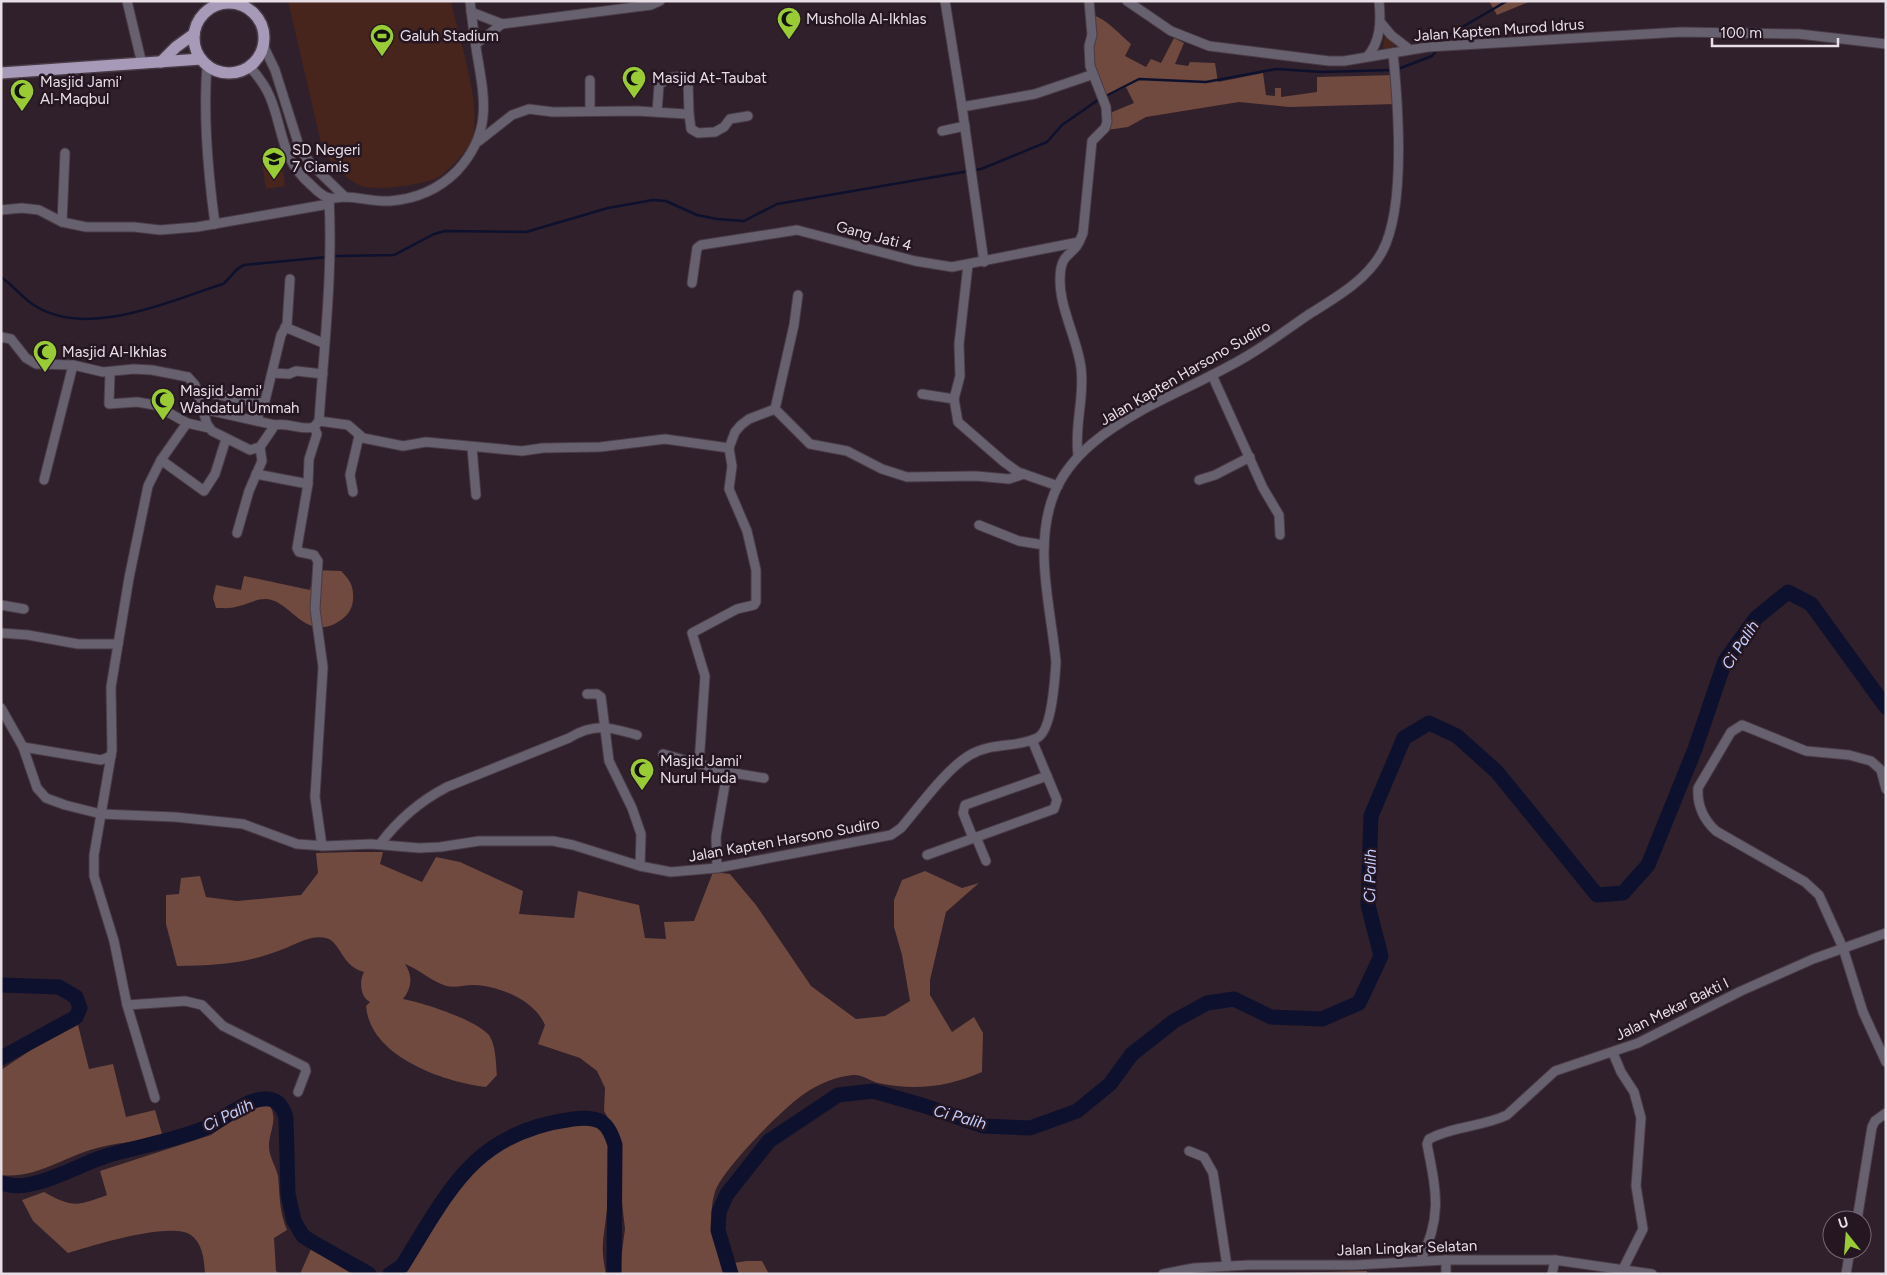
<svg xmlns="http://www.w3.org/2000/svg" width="1887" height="1275" font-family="Figtree,sans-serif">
	<rect width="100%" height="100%" fill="#2f202b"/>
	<!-- green -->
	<g fill="#47251c">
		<path d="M288 1H451C458 36 483 107 472 139 469 149 447 173 437 178 422 185 373 192 359 185 344 178 333 164 323 151Z"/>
		<polygon points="1385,34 1395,44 1394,47 1384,49 1383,47"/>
		<polygon points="282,158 285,186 266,189 262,161"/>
	</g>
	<!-- forest -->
	<g fill="#70493f">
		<polygon points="1489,1 1531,1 1497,15"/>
		<path d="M1093 15C1108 20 1119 34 1131 44L1125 56 1146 67 1151 59 1161 63 1174 38 1184 43 1175 64 1188 66 1190 62 1215 63 1218 82 1263 73 1266 95 1275 96V88H1281V97L1317 92V77L1395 75 1397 104 1289 107 1239 102 1146 117 1128 127 1107 130 1110 113 1134 103 1126 87 1103 98 1091 60Z"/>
		<path d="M314 570 341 571C348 578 353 584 353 594 354 605 350 614 341 620 305 645 291 599 265 599 256 599 247 604 239 606 231 609 224 608 216 608L213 598 216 585 241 590 244 576 310 590Z"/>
		<path d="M351 852H383L380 864 422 882 436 857 460 862 523 891 519 914 574 918 578 891 639 905 645 938 666 939 664 922 694 921 713 872 730 874 756 905 811 986 856 1019 885 1016 910 1001 902 955 894 927V900L902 880 925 871 962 888 979 883 946 912 930 980V995L952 1032 974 1017 983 1033 982 1072C948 1087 915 1091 878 1083 870 1081 862 1074 853 1075 835 1077 820 1083 804 1094 784 1107 722 1170 715 1192 706 1220 717 1247 725 1274H619L625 1229 620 1185 622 1154 618 1135 604 1111 605 1088 597 1071 580 1058 538 1044 545 1025C535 1001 500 986 474 985 465 985 455 988 446 986 431 981 420 970 405 964 413 976 412 988 403 999 424 1003 473 1019 488 1034 496 1043 496 1064 497 1075L486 1087C444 1082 370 1057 366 1006L370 1002C360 997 359 981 364 972 341 966 341 942 326 938 312 935 298 943 286 948 246 964 219 965 177 966L166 924V895L179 894 181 878 200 876 206 897 237 901 301 895 318 873 316 853Z"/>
		<path d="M78 1025 89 1069 113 1064 126 1117 155 1110 163 1137C139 1141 113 1143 90 1150 61 1159 34 1179 1 1175V1070L31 1050Z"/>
		<path d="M258 1105H269C279 1118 269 1132 269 1146 269 1157 276 1166 278 1176 280 1196 279 1211 287 1230L274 1238 276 1271 281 1274H205C204 1260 203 1244 191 1235 170 1221 92 1246 68 1253L33 1221 22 1200 44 1192C72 1208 78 1206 107 1195L100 1171 211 1135 246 1110Z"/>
		<path d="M582 1123C591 1125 600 1126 605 1134 617 1153 605 1220 603 1243 602 1253 604 1264 606 1274H401L415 1257 456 1187 494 1151 535 1130Z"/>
		<polygon points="311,1249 352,1274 300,1274"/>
		<polygon points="746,1261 762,1261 769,1274 737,1274 734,1263"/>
		<polygon points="1367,1271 1367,1274 1279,1274 1279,1273"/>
	</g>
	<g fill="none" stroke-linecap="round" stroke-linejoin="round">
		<!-- stream -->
		<g stroke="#0e112d" stroke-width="2.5">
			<polyline points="1442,44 1452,33 1507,1"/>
			<polyline points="1398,69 1432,56 1439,48"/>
			<path d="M1 277C14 286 23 299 37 307 90 338 169 301 223 284 231 278 234 269 244 265L338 256 394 255 434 234 445 231 526 232 608 208 653 200 666 201 697 215 717 219 744 221 777 204 981 169 996 163 1047 142 1062 125 1098 100 1139 79 1206 82 1276 69 1322 72 1392 70"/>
		</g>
		<!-- river -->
		<g stroke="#0e112d" stroke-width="15">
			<polyline points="1,985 59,987 76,997 80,1008 76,1017 1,1058"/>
			<path d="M1 1183C12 1186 20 1187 31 1184 57 1179 81 1164 106 1156 139 1146 173 1141 205 1128 224 1120 242 1101 263 1099 276 1097 283 1106 286 1118L288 1194 294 1221 303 1236 314 1243 369 1274"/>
			<path d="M390 1274 402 1266C450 1189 474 1132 573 1119 599 1116 608 1121 615 1145L614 1274"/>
			<polyline points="731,1274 718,1230 719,1212 727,1194 769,1141 838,1095 873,1091 925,1106 983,1126 1030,1128 1077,1111 1110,1084 1132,1054 1174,1021 1207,1003 1234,999 1271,1017 1322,1019 1359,1003 1381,956 1368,905 1371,816 1404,738 1429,723 1457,736 1497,772 1597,895 1623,893 1648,865 1695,749 1725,661 1756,618 1788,592 1811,604 1886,707"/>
		</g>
		<defs>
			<g id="minor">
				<polyline points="127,1 142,64"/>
				<polyline points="945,1 962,107 1035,94 1091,75"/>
				<polyline points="1127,1 1171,31 1209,46 1329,61 1344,61 1428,47 1681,32 1799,34 1886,44"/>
				<polyline points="471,12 502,24"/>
				<polyline points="1381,23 1391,35 1409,49"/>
				<polyline points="476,44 502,24 651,5 660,1"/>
				<polyline points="263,45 275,70 300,149 311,164 345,197"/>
				<path d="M1367 57C1381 41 1381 21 1379 1"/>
				<path d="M207 65C203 117 208 173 215 224"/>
				<path d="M249 66C258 76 265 85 270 97 284 131 280 158 311 185 315 189 323 197 329 198 334 199 340 197 344 197 360 197 374 202 390 201 416 199 438 190 457 171 492 133 485 100 477 54 474 36 472 19 470 1"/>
				<polyline points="590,80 590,111"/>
				<polyline points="962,107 984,262"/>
				<polyline points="657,112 659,85 668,78 682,76 688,81 689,114"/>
				<polyline points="942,131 965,126"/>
				<polyline points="479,141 512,115 529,109 553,112 637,111 686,114 689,114 691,129 698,133 715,132 724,127 730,119 748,116"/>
				<polyline points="1,210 22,208 39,210 62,222 86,227 134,227 160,230 197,227 329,204"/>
				<polyline points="62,222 65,153"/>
				<polyline points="692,283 697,248 701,245 797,230 915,261 952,267 1079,242"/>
				<polyline points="285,327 323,343"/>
				<path d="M1 337 11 339 26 358 36 364 73 365 103 372 134 369 152 370 188 377 195 385 207 424 212 431 250 450 260 447 275 425C289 422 302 431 314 427L319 421C324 347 333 273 329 198"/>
				<polyline points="110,372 109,404 137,402 155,405 187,423"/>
				<polyline points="272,373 289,374 296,371 323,374"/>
				<polyline points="1212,375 1263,488 1279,515 1280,535"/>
				<polyline points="197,391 262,403 265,401 281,335 287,325 290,279"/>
				<polyline points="922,394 954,399 958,422 1004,462 1018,472 1058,486"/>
				<polyline points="954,399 960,376 959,344 968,265"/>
				<polyline points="203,409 275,425"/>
				<polyline points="775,409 810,444 847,451 882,469 907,477 976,476 1009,479 1024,474"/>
				<polyline points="257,421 262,403"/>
				<polyline points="319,421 348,425 363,438 403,446 426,442 522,451 543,448 600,447 665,439 729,448"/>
				<polyline points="314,427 317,434 309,459 308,484 297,548 299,552 314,555 318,561 315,609 323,667 315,797 322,846"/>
				<polyline points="209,428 187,423 161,460 148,486 129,578 111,687 112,750 94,855 94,876 114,941 127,1005 185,1001 202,1005 223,1026 305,1067 306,1071 298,1092"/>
				<polyline points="472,448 476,495"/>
				<path d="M1078 455C1074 425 1085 397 1081 368 1077 335 1055 302 1061 268 1063 257 1069 255 1076 247 1079 243 1081 238 1083 233L1092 141 1105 128 1107 122 1106 107 1090 66 1089 46 1092 35 1089 1"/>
				<polyline points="161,460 204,491 215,474 226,439"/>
				<polyline points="256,474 308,484"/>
				<polyline points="44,480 73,365"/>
				<polyline points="1199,480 1215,475 1250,457"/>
				<polyline points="353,492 350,475 359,436"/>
				<polyline points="979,525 1019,541 1044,545"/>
				<polyline points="237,533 249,491 262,461 260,447"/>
				<polyline points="1,605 24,609"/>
				<polyline points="1,633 28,635 78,644 118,644"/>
				<polyline points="587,694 597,694 601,697 609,761 632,808 641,834 640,866"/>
				<path d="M1 708 23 747 37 788 46 798 65 805 101 814 175 817 243 824 297 844 325 846 371 844 419 848 440 847 479 841H553L573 845 640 866 671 872 717 868 891 835 901 828C919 807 947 768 970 755 992 742 1017 748 1037 738 1052 731 1055 678 1056 662 1051 608 1033 547 1054 494 1070 454 1108 429 1144 409 1176 392 1211 377 1242 359 1265 346 1286 330 1308 315 1335 298 1366 281 1382 252 1406 208 1398 103 1393 53"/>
				<polyline points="23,747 101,760 111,756"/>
				<polyline points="663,754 699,764"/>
				<polyline points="727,772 764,778"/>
				<path d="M1886 789 1881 770 1871 761 1849 755 1806 751 1742 725 1731 732 1698 788C1697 805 1704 820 1716 831L1805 882 1819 895 1843 948 1863 1012 1886 1062"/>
				<polyline points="976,837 986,861"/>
				<polyline points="973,838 963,813 965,805 1047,776"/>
				<path d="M380 844C398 820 420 801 447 787L569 738C594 723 610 727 637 735"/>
				<polyline points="927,855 1054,809 1057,800 1032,740"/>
				<polyline points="717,868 716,837 727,772 699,764 705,676 692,633 737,609 754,605 756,602 756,570 747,531 729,489 732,466 729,448 735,432 741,425 749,419 775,409 794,325 798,295"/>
				<polyline points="127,1005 155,1098"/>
				<polyline points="1613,1053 1621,1072 1634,1092 1641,1118 1636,1186 1643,1229 1623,1269"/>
				<polyline points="1189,1151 1204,1157 1213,1173 1227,1266"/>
				<polyline points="1857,1220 1872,1127 1875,1121 1886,1113"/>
				<polyline points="1446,1260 1446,1274"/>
				<path d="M1420 1261C1443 1217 1436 1190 1427 1144L1429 1139C1453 1126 1482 1127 1507 1115L1555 1071 1638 1043 1741 991 1813 959 1886 933"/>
				<polyline points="1163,1274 1194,1268 1249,1265 1355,1265 1446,1260 1555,1260 1652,1274"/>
				<polyline points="1552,1274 1555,1260"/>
				<polyline points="1846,1274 1850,1250"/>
			</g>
			<g id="major">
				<circle cx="229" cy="38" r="35"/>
				<polyline points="161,62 176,47 194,34"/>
				<polyline points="1,73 201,59"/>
			</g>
		</defs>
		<!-- minor casing -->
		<use href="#minor" stroke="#493b45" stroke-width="11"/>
		<!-- major casing -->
		<use href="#major" stroke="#493b45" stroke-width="14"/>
		<!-- minor -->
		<use href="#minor" stroke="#66606f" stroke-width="9"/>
		<!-- major -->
		<use href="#major" stroke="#a79ab9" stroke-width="11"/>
	</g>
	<!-- icons -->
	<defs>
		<symbol id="mosque-pin" viewBox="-11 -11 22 30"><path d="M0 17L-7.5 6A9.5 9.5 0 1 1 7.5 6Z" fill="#99cb35" stroke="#251622"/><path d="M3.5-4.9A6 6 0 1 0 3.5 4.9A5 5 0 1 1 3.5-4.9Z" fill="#111"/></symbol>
		<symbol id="stadium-pin" viewBox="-11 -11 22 30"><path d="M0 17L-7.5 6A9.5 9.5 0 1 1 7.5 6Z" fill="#99cb35" stroke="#251622"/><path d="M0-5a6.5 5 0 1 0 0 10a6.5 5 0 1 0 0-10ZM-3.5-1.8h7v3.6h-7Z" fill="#111"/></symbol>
		<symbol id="school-pin" viewBox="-11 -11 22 30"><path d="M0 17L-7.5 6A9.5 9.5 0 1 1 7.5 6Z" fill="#99cb35" stroke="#251622"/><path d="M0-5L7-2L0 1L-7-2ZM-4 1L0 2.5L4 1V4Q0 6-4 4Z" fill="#111"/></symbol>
	</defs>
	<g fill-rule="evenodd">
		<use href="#mosque-pin" x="775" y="5" width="28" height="38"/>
		<use href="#stadium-pin" x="368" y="22" width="28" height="38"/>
		<use href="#mosque-pin" x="620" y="64" width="28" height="38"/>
		<use href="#mosque-pin" x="8" y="77" width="28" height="38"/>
		<use href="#school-pin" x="260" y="145" width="28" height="38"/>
		<use href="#mosque-pin" x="31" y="338" width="28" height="38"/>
		<use href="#mosque-pin" x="149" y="386" width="28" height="38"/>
		<use href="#mosque-pin" x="628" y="756" width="28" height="38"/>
	</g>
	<g text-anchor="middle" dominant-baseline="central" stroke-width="5" stroke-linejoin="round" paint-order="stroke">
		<!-- poi labels -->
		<g font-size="15" fill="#e8dee6" stroke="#251622" text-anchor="start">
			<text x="806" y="19">Musholla Al-Ikhlas</text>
			<text x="400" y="36">Galuh Stadium</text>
			<text x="652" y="78">Masjid At-Taubat</text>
			<text x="40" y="82">Masjid Jami'<tspan x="40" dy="17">Al-Maqbul</tspan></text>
			<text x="292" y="150">SD Negeri<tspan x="292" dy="17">7 Ciamis</tspan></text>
			<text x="62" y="352">Masjid Al-Ikhlas</text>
			<text x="180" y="391">Masjid Jami'<tspan x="180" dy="17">Wahdatul Ummah</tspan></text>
			<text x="660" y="761">Masjid Jami'<tspan x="660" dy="17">Nurul Huda</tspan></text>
		</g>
		<!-- street labels -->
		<g font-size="15" fill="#e8dee6" stroke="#251622">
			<text transform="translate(1499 30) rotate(-4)">Jalan Kapten Murod Idrus</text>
			<text transform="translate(874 236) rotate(15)">Gang Jati 4</text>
			<text transform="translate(1185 373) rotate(-30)">Jalan Kapten Harsono Sudiro</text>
			<text transform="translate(784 840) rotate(-10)">Jalan Kapten Harsono Sudiro</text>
			<text transform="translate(1672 1009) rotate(-26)">Jalan Mekar Bakti I</text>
			<text transform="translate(1407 1248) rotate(-2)">Jalan Lingkar Selatan</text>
		</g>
		<!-- water labels -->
		<g font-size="16" font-style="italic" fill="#c2cefe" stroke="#251622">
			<text transform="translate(1740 645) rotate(-57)">Ci Palih</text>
			<text transform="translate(1370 876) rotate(-89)">Ci Palih</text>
			<text transform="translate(228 1115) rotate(-26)">Ci Palih</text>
			<text transform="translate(960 1117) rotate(15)">Ci Palih</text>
		</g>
	</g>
	<!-- border -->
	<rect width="1887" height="1275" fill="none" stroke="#e8dee6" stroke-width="5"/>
	<!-- north arrow -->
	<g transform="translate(1847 1235) rotate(343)"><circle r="24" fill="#251622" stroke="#736670"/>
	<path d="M0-4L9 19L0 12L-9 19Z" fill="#99cb35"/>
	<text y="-8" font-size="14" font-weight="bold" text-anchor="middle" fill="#e8dee6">U</text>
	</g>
	<!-- scale -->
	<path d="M1712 38v8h126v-8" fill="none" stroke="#e8dee6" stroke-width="2.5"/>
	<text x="1720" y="38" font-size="15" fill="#e8dee6" stroke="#251622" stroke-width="4" paint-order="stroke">100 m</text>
</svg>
